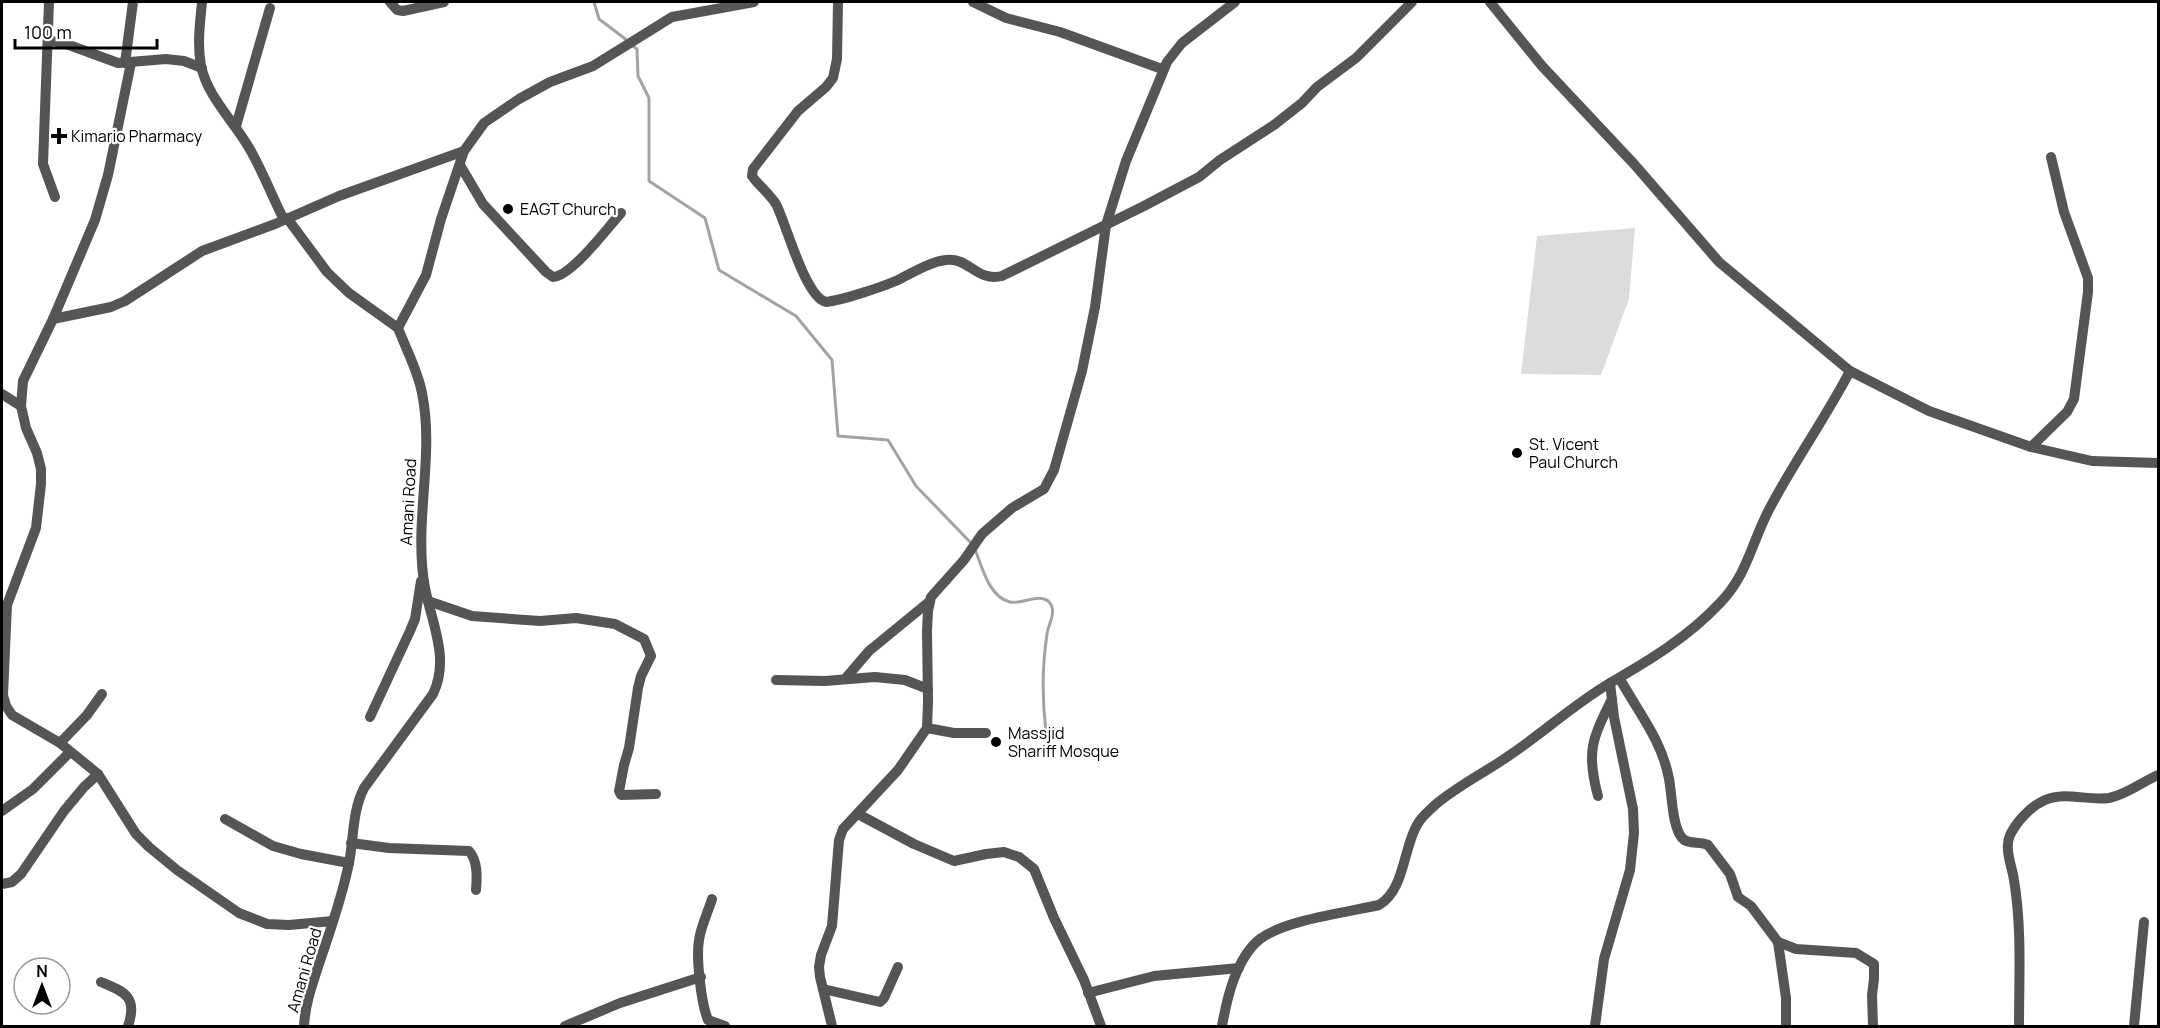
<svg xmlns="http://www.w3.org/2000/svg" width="2160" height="1028" font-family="Manrope,sans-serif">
	<rect width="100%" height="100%" fill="#fff"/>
	<!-- green -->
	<polygon fill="#dcdcdc" points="1635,228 1629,299 1601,375 1521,374 1537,236"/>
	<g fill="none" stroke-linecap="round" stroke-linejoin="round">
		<!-- stream -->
		<g stroke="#a3a3a3" stroke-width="3">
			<polyline points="594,2 599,19 628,41"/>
			<polyline points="633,46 637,49 638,76 649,98 649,181 705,218 719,270 796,316 832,360 838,436 888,440 916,486 972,544"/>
			<path d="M975 549C982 567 989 597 1010 602 1022 605 1046 589 1052 607 1055 616 1048 625 1047 634 1042 667 1042 699 1046 732"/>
		</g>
		<!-- street -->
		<g stroke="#555" stroke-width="10">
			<polyline points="49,2 43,164 55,197"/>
			<path d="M202 2C200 23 197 45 201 66 208 99 237 124 252 153 264 175 273 198 284 220"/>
			<polyline points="390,2 397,10 403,11 444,2"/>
			<path d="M838 2 837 59 833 78 826 87 798 111 753 169 752 176C759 186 769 193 776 204 786 223 805 297 826 302 843 300 882 287 898 280 912 273 929 262 946 260 969 257 976 282 1002 276L1144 206 1199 177 1220 160 1274 125 1302 103 1317 87 1356 58 1412 2"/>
			<polyline points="973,2 1006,18 1060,32 1162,69"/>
			<polyline points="1490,2 1542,66 1634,164 1719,262 1850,371 1929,411 2031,447 2092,461 2158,463"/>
			<polyline points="48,40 69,45 118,63 166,59 184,61 202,68"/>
			<polyline points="125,63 133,2"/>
			<polyline points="131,63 108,175 95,220 53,319 23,381 21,406 26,428 37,453 41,469 41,484 36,528 7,605 3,695 6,706 12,715 60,743 98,774 136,834 149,847 177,870 239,913 267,924 289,925 333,921"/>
			<polyline points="236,126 270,8"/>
			<path d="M460 165 483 204 546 272 553 277C572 276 608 227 621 213"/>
			<polyline points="287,218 327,272 349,293 398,328"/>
			<polyline points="53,319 111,307 125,301 202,251 275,224 339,196 464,151"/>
			<polyline points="2,394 21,406"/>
			<polyline points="2031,447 2067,412 2074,399 2088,292 2088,278 2064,212 2051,157"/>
			<polyline points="428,601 472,616 540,621 576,618 615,624 644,639 651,656 641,676 638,688 629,748 624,765 619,791 621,795 656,794"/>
			<polyline points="845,679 869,651 930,601"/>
			<path d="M1620 679C1638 712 1662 740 1669 779 1672 794 1672 826 1682 838 1688 845 1700 841 1708 845L1730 874 1738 897 1751 906 1778 942 1796 949 1856 953 1874 964V979L1872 995 1873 1026"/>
			<polyline points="776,680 825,681 875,677 905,680 928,689"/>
			<polyline points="370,717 410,631 415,619 421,581"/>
			<polyline points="927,728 954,733 986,733"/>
			<polyline points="60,743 87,715 102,694"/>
			<path d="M1598 796C1586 752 1592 739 1612 699"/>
			<polyline points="2,811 33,789 70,752"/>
			<polyline points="858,814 914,844 954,861 986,854 1004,852 1019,857 1034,869 1054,918 1084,980 1101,1026"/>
			<polyline points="225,819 273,846 301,854 349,863"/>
			<path d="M351 843 389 848 469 851C478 861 477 877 476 890"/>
			<polyline points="2,884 12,882 21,874 64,811 84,787 98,774"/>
			<path d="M712 899C708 912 701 926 699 940 696 958 701 1003 708 1020L725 1026"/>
			<polyline points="1778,942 1786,998 1786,1026"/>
			<path d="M101 982C125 992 138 997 128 1026"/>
			<polyline points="823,989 880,1002 884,998 898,967"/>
			<polyline points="1088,993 1154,976 1239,968"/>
			<path d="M304 1026C305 1005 312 985 319 964 330 931 342 898 349 863 354 837 352 812 364 788L433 694C450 659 432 624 425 588 413 522 435 457 422 393 418 371 406 349 398 328L426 275 441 219 464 151 484 123 519 99 550 82 593 66 672 17 754 2"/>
			<polyline points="565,1026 620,1003 701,977"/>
			<polyline points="832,1026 820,977 819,967 821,955 832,926 839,840 843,829 898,770 927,728 928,702 927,631 928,611 931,597 964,560 982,534 1012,508 1044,489 1054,470 1082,371 1095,307 1106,225 1126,161 1167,62 1182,43 1235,2"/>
			<path d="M1222 1026C1227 998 1236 958 1260 939 1285 920 1348 912 1379 905 1405 889 1403 849 1417 825 1421 817 1429 811 1435 805 1457 786 1484 773 1507 757 1542 734 1574 704 1610 683 1650 660 1688 637 1720 603 1749 573 1752 539 1772 504 1796 459 1826 417 1850 371"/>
			<polyline points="1595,1026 1604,959 1630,870 1634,833 1633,809 1614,717 1610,683"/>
			<path d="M2019 1026C2019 978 2022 928 2014 880 2012 866 2004 849 2010 835 2017 821 2031 806 2045 800 2066 791 2087 801 2109 798 2126 795 2142 782 2158 775"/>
			<polyline points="2134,1026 2144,922"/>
		</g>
	</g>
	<!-- markers -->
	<g fill="#000" stroke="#fff" stroke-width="2">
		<path d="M56 127h6v6h6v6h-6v6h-6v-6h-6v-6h6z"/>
		<circle cx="508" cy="209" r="6"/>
		<circle cx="1517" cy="453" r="6"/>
		<circle cx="996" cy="742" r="6"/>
	</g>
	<g text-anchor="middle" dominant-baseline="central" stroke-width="4.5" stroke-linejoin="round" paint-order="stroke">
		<!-- poi labels -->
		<g font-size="16" fill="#000" stroke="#fff" text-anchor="start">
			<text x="71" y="136">Kimario Pharmacy</text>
			<text x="520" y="209">EAGT Church</text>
			<text x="1529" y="444">St. Vicent<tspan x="1529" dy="18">Paul Church</tspan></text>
			<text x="1008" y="733">Massjid<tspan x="1008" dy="18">Shariff Mosque</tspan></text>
		</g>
		<!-- street labels -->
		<g font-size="16" fill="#000" stroke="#fff">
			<text transform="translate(408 502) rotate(-87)">Amani Road</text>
			<text transform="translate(304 970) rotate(-74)">Amani Road</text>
		</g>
	</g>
	<!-- border -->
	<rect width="2160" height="1028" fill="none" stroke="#000000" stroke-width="6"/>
	<!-- north arrow -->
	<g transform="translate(42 986)"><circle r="28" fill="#ffffff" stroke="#999999" stroke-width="1.5"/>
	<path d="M0-4.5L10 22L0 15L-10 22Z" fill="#000000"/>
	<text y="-9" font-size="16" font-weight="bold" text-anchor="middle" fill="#000000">N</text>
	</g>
	<!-- scale -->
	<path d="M15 39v9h142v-9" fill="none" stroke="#000000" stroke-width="3"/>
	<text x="24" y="39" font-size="18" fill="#000000" stroke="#ffffff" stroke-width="4.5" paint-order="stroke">100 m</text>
</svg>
